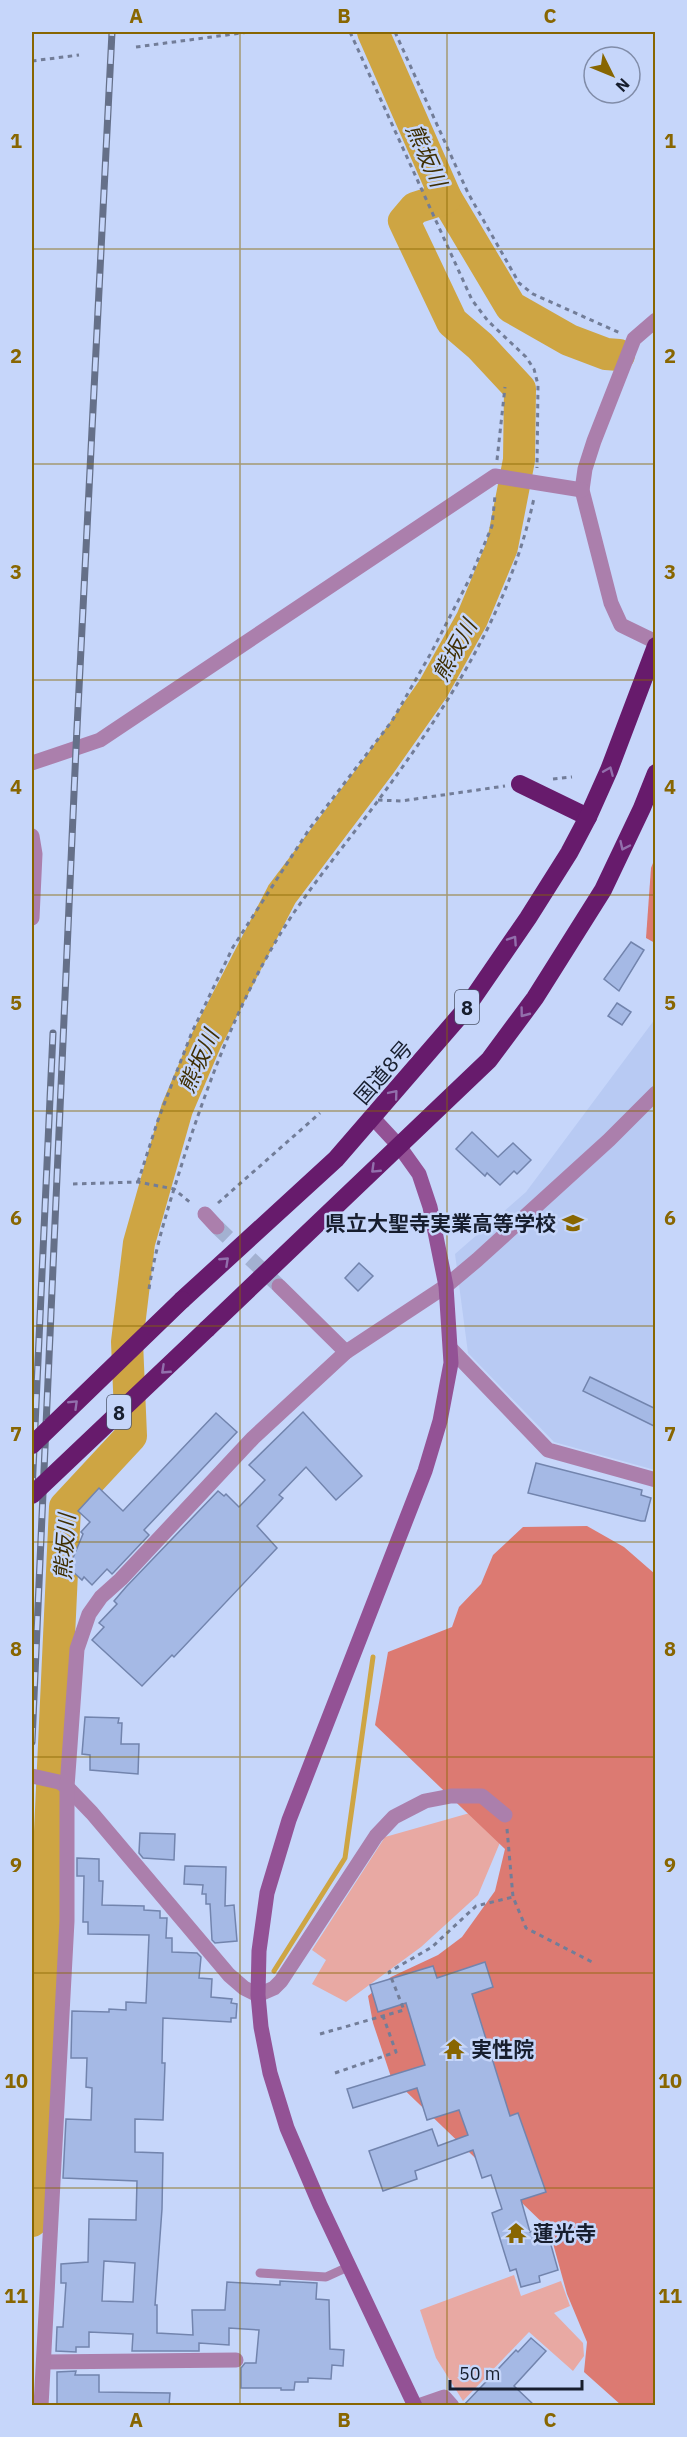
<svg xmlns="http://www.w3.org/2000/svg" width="687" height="2437" font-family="'IBM Plex Sans','Noto Sans JP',sans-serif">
	<rect width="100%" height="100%" fill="#c6d6fa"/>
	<!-- built -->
	<polygon fill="#b8caf3" points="655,1019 655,1470 554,1442 468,1353 455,1254 526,1192"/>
	<!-- green -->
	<g fill="#e8a9a3">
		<polygon points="491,1807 504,1833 478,1895 421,1947 346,2002 312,1984 326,1960 312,1950 385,1837"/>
		<polygon points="514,2275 521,2296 561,2281 570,2306 554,2313 583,2343 584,2356 573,2371 529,2332 463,2401 436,2358 420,2310"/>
	</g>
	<!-- forest -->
	<g fill="#dc7a72">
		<polygon points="655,858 655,943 646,938 651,868"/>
		<polygon points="587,1526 624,1547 655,1574 655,2405 621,2405 584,2372 587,2342 567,2294 549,2229 391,2077 373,2023 368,1996 391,1977 438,1955 462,1937 495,1891 505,1849 375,1725 388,1652 452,1627 459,1607 481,1584 493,1555 523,1527"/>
	</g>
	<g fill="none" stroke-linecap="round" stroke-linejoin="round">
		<!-- stream -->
		<polyline stroke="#cea543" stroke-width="5" points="274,1971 345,1858 373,1657"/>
		<!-- river -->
		<g stroke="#cea543" stroke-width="32">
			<polyline points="373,32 446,198 511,307 569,340 606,354 619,355"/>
			<polyline points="32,2221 65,1507 131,1436 127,1342 139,1243 177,1109 206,1041 282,894 381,763 433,689 472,619 502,547 519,460 520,389 480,346 452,322 404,221 415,208 446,198"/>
		</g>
	</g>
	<!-- building -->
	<g fill="#a5b9e5" stroke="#7284ad" stroke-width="1.5" fill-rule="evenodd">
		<polygon points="631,942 644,950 619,991 604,979"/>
		<polygon points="617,1003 631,1012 622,1025 608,1016"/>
		<polygon points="472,1132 498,1157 513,1143 531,1160 517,1174 514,1171 500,1185 487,1173 485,1176 456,1149"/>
		<polygon points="359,1263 373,1276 358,1291 345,1278"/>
		<polygon points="590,1377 656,1409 656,1427 583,1391"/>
		<polygon points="303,1412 362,1476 336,1500 306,1467 279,1495 283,1498 257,1526 277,1548 174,1657 172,1655 142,1686 92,1640 104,1627 99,1623 117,1604 114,1601 126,1587 218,1491 224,1496 226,1494 239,1507 265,1480 249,1465"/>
		<polygon points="216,1413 237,1432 144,1530 149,1535 114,1572 112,1574 107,1569 92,1585 84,1577 82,1580 71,1570 73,1568 70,1565 83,1534 81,1532 90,1522 78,1511 99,1488 123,1511"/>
		<polygon points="536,1463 642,1490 641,1495 651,1498 645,1521 641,1521 528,1493"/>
		<polygon points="85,1717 119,1718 118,1723 122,1723 121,1744 139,1744 138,1774 90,1770 90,1755 82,1754"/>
		<polygon points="140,1833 175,1834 174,1860 143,1858 139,1853"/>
		<path d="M77 1858 99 1859V1881H103L102 1905 144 1906V1910L160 1911V1918H167L166 1938H172V1952L197 1953 201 1957 199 1978 212 1979 211 1997 232 1999 231 2003 237 2004 236 2018H231V2022L163 2018 162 2063H165L163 2120 135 2119V2152L163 2153 162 2209 155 2305H157V2333L193 2335 192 2310H225L227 2282 280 2285V2281L317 2283 316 2299 329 2300 330 2349 344 2350 343 2366 332 2365 331 2379 308 2378V2382H295L294 2390H281V2388H241V2368L245 2363H256L259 2330 229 2328V2345L199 2343V2351H132L133 2334 89 2332V2347H76V2352L56 2351 57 2327H63L66 2283H61V2264L88 2262 89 2219 136 2220 137 2181 63 2178 66 2119 91 2120 92 2088 86 2087 87 2058H71L72 2011 109 2012V2009L126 2010V2002L146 2003 149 1935 88 1934V1922H83L84 1876H77ZM104 2261 135 2263 133 2302 102 2301Z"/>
		<polygon points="185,1866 226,1867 225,1906 234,1905 237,1941 215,1943 212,1940 210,1904 206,1904 206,1894 202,1894 203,1885 184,1884"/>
		<polygon points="485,1962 493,1987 472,1994 510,2116 518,2113 546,2192 521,2200 530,2232 541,2229 544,2240 549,2238 558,2270 539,2276 540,2282 521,2287 516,2269 510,2271 492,2213 502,2209 491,2175 482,2178 473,2150 415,2171 417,2179 383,2191 369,2151 432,2129 438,2146 468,2135 459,2110 427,2120 417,2088 353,2108 347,2089 425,2065 406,2003 378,2012 370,1985 433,1966 437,1978"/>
		<polygon points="531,2338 546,2351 514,2386 535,2406 463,2406 516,2350 518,2352"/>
		<polygon points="76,2371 75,2375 99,2375 99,2392 170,2393 169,2406 57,2406 57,2372"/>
	</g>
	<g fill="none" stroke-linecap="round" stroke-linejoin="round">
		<!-- street-tunnel -->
		<polyline stroke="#a3b1d1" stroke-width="15" stroke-dasharray="15 8" stroke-linecap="butt" points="217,1227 279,1286"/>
		<!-- path -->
		<g stroke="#727d98" stroke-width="3" stroke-dasharray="4.5 4.5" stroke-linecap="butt">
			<polyline points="350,32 472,300 488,321 526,357 534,369 538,385 537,468"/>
			<polyline points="395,32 468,193 519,283 533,294 620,333"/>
			<polyline points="136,47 249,32"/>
			<polyline points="32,61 79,55"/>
			<polyline points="497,460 505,387"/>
			<polyline points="553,779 572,777"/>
			<polyline points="378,800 401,801 505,786"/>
			<polyline points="138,1182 158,1120 192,1032 233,947 310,828 392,721 431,653 471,576 492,526 495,496"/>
			<polyline points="73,1184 138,1182 174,1189 192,1204"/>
			<polyline points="218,1203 320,1113"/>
			<path d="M149 1289C156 1243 171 1199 185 1154 213 1069 245 985 295 911 322 872 352 836 380 798 447 707 510 611 534 498"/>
			<polyline points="507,1829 513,1897 526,1928 592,1962"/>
			<polyline points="320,2034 404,2010 389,1972 432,1947 476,1906 513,1897"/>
			<polyline points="335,2073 396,2052 383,2016"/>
		</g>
		<!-- lane -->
		<polyline stroke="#ab7fac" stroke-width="9" points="260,2273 326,2277 350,2266"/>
		<!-- street -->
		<g stroke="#ab7fac" stroke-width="15">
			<polyline points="656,320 634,339 594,441 585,469 582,490 611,603 621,625 656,642"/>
			<polyline points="32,763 100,740 495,476 582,490"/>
			<polyline points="32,836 35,854 32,918"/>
			<polyline points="205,1214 217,1227"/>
			<polyline points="279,1286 346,1352"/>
			<polyline points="451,1349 548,1450 656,1480"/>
			<polyline points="32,1776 59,1782 67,1787 92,1813 229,1975 244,1988 258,1995 274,1988 281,1981 376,1836 394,1817 425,1801 451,1796 482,1796 505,1815"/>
			<polyline points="44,2362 236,2360"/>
			<polyline points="41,2406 67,1921 67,1787 77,1649 89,1614 101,1597 121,1579 253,1438 346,1352 446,1286 477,1260 609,1140 656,1093"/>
			<polyline points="418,2406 444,2397 452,2406"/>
		</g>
		<!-- secondary -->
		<polyline stroke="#935295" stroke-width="15" points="373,1118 399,1146 419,1174 430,1207 446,1286 451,1363 440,1421 425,1471 289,1820 267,1893 259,1951 258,1995 261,2027 270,2073 287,2128 320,2205 415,2406"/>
		<!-- highway -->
		<g stroke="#671b6c" stroke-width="18">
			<polyline points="520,784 588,817"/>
			<polyline points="182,1300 336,1159 464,1011 528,918 569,853 588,817 609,770 656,646"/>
			<polyline points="207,1329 489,1060 535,998 603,890 642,808 656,773"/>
		</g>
		<defs>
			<g id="rail">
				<polyline points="32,1492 53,1033"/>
				<polyline points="32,1742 76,748 112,32"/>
			</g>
		</defs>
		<!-- rail casing -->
		<use href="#rail" stroke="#657089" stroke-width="7"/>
		<!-- rail -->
		<use href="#rail" stroke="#c6d6fa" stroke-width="4.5" stroke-dasharray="14" stroke-linecap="butt"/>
		<!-- highway-bridge -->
		<g stroke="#671b6c" stroke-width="18">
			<polyline points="32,1445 182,1300"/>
			<polyline points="32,1495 207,1329"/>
		</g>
	</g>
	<!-- one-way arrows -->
	<defs><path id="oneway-chevron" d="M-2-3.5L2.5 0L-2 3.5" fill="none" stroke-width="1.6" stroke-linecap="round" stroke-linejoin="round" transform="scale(1.5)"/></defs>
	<g stroke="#926fac">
		<use href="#oneway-chevron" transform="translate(609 771) rotate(-67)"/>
		<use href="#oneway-chevron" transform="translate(624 846) rotate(115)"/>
		<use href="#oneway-chevron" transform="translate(513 940) rotate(-56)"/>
		<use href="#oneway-chevron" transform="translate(524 1013) rotate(127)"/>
		<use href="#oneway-chevron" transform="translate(394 1094) rotate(-50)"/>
		<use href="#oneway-chevron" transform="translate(375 1169) rotate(136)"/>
		<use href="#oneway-chevron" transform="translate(225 1261) rotate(-43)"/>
		<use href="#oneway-chevron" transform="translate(165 1370) rotate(137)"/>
		<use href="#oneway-chevron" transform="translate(74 1404) rotate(-44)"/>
	</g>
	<!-- grid -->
	<path fill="none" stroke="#886601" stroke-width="1.5" stroke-opacity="0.55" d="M240 32V2406M447 32V2406M32 249H656M32 464H656M32 680H656M32 895H656M32 1111H656M32 1326H656M32 1542H656M32 1757H656M32 1973H656M32 2188H656"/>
	<!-- icons -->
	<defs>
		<symbol id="school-bare" viewBox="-9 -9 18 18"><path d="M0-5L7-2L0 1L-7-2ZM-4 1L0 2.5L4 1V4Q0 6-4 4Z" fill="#886601" stroke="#c6d6fa" stroke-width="2.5" paint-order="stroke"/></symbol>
		<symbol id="temple-bare" viewBox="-9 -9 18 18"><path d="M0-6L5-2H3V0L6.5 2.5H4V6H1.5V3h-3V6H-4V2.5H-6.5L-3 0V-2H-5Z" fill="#886601" stroke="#c6d6fa" stroke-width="2.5" paint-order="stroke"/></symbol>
	</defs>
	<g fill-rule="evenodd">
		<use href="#school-bare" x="558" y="1208" width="30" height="30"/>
		<use href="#temple-bare" x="439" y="2034" width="30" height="30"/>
		<use href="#temple-bare" x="501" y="2218" width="30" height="30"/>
	</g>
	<g text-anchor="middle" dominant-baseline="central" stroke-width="5" stroke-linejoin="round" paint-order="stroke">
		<!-- shield labels -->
		<g fill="#c6d6fa" stroke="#4c556b" stroke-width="1.5">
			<rect x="455" y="990" width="24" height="34" rx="4.5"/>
			<rect x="107" y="1395" width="24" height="34" rx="4.5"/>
		</g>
		<g font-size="20" font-weight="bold" fill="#171e2e">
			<text x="467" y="1007">8</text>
			<text x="119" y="1412">8</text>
		</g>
		<!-- street labels -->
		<g font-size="21" fill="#171e2e" stroke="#c6d6fa">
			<text transform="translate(383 1072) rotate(-49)">国道8号</text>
		</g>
		<!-- poi labels -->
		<g font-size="21" font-weight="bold" fill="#171e2e" stroke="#c6d6fa" text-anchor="start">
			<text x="556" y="1223" text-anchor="end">県立大聖寺実業高等学校</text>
			<text x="471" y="2049">実性院</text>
			<text x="533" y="2233">蓮光寺</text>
		</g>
		<!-- water labels -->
		<g font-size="22" font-style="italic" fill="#3f2f03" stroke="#c6d6fa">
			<text transform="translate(427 155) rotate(66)">熊坂川</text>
			<text transform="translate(454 650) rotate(-61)">熊坂川</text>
			<text transform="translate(198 1061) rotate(-66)">熊坂川</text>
			<text transform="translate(64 1547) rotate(-86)">熊坂川</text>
		</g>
	</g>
	<!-- border -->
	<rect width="687" height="2437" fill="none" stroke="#c6d6fa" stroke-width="66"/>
	<!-- north arrow -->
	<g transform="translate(612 75) rotate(133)"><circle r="28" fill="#c6d6fa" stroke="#808ca8" stroke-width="1.5"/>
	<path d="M0-4.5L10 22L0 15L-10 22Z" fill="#886601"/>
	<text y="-9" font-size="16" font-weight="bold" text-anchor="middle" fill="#171e2e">N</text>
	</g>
	<!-- scale -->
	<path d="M450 2380v9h132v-9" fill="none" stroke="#171e2e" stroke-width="3"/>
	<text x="459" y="2380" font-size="18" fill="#171e2e" stroke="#c6d6fa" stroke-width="4.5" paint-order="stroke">50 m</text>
	<rect x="33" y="33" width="621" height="2371" fill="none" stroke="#886601" stroke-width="2"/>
	<g font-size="20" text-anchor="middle" font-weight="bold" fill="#886601">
		<text x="136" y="23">A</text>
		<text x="344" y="23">B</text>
		<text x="550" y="23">C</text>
		<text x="16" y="148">1</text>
		<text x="670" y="148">1</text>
		<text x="16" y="363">2</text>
		<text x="670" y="363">2</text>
		<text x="16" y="579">3</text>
		<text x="670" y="579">3</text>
		<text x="16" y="794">4</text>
		<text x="670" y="794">4</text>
		<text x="16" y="1010">5</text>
		<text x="670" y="1010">5</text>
		<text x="16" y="1225">6</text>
		<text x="670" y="1225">6</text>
		<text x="16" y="1441">7</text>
		<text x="670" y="1441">7</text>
		<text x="16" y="1656">8</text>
		<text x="670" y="1656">8</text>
		<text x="16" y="1872">9</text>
		<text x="670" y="1872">9</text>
		<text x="16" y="2088">10</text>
		<text x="670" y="2088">10</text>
		<text x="16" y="2303">11</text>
		<text x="670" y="2303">11</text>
		<text x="136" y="2427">A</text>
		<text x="344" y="2427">B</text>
		<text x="550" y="2427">C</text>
	</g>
</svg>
